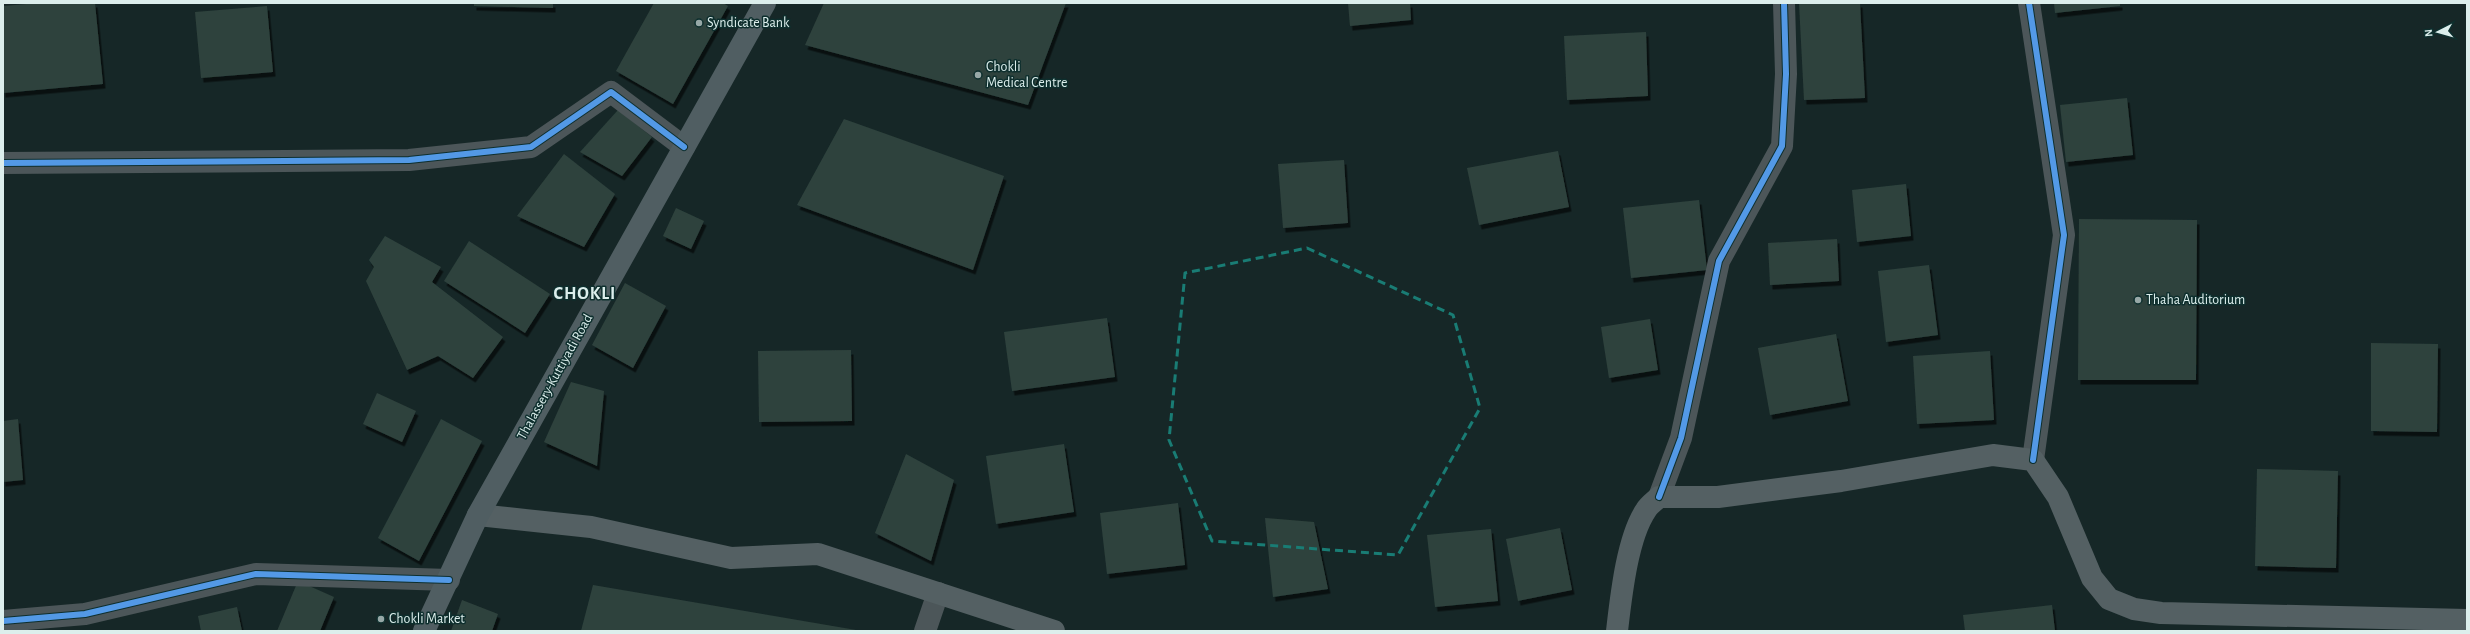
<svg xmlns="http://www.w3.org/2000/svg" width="2470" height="634" font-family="'Alegreya Sans',sans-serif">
	<defs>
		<filter id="shadow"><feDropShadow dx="2.5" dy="4.5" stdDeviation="0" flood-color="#0009"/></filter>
	</defs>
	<rect width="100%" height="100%" fill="#162727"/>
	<!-- building -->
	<g fill="#2e423d" filter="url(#shadow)">
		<polygon points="38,3 95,3 103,84 3,93 3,6"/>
		<polygon points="474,3 553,3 553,8 474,6"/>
		<polygon points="654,3 723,3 728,6 673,104 616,71"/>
		<polygon points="824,3 1066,3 1028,105 805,45"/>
		<polygon points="1348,3 1410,3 1411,20 1350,26"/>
		<polygon points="1799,3 1860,3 1865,98 1804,100"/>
		<polygon points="2054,3 2120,3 2120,6 2055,13"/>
		<polygon points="267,6 273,72 201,78 195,12"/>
		<polygon points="1646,32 1648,96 1567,100 1564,36"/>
		<polygon points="2127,98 2133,155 2066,162 2060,105"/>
		<polygon points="618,110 652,137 622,176 580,152"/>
		<polygon points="844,119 1004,176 973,270 797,205"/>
		<polygon points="1558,151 1569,207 1479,225 1467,168"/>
		<polygon points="564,154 615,194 584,247 517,216"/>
		<polygon points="1344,160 1348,223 1283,228 1278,164"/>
		<polygon points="1906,184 1911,236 1857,242 1852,190"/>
		<polygon points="1699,200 1707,270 1631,278 1623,208"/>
		<polygon points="676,208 704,221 691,249 663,236"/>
		<polygon points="2079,219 2197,220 2196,380 2078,380"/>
		<polygon points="385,236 441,267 432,282 503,337 473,378 438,356 407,370 366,281 374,267 369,260"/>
		<polygon points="1837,239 1839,281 1770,285 1768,243"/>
		<polygon points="469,241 550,294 525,333 444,281"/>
		<polygon points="1929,265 1938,335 1886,342 1878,271"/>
		<polygon points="625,283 666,306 633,368 592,345"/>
		<polygon points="1107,318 1115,377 1012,391 1004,332"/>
		<polygon points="1650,319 1658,370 1609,378 1601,327"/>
		<polygon points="1836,334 1848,401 1770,415 1758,348"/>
		<polygon points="2371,343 2438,344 2437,432 2371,431"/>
		<polygon points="851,350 852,421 759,422 758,351"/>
		<polygon points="1990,351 1994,420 1917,424 1913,356"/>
		<polygon points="571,382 604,391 597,466 544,442"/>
		<polygon points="377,393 416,411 402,442 363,424"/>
		<polygon points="18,419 23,480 3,482 3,421"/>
		<polygon points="441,419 482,441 419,561 378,538"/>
		<polygon points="1064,444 1074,512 996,524 986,456"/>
		<polygon points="906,454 954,480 931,561 875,533"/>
		<polygon points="2257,469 2338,471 2336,568 2255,566"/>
		<polygon points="1178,503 1185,565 1107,574 1100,513"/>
		<polygon points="1265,518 1314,522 1328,589 1273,597"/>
		<polygon points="1560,528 1572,590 1518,601 1506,539"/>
		<polygon points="1491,529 1498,601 1435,607 1427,535"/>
		<polygon points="298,581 334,597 320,631 277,631"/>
		<polygon points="593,585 856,630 856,631 581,631"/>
		<polygon points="462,600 498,614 492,631 451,631"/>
		<polygon points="2052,605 2055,631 1965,631 1963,615"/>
		<polygon points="237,607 242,631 201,631 198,616"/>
	</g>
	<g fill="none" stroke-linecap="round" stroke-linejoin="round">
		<!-- street -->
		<g stroke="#4c5659" stroke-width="22">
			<polyline points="2029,3 2064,235 2033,460"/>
			<polyline points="3,163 409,160 531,147 611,92 684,147"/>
			<polyline points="1659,497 1681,438 1719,261 1782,146 1786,74 1784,3"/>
			<polyline points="3,621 85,614 256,574 449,580"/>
			<polyline points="925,631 938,593"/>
		</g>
		<!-- secondary -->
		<g stroke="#546063" stroke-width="22">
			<polyline points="478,515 591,527 731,558 818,554 1054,631"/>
			<path d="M1617 631C1621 597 1627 538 1646 510 1649 505 1655 501 1659 497H1718L1841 481 1993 455 2033 460 2058 497 2092 578 2109 599 2134 609 2161 613 2467 620"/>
		</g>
		<!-- primary -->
		<polyline stroke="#505e62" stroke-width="22" points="424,631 478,515 765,3"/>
		<defs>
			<g id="cycleway">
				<polyline points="2029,3 2064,235 2033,460"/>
				<polyline points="3,163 409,160 531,147 611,92 684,147"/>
				<polyline points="1659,497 1681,438 1719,261 1782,146 1786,74 1784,3"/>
				<polyline points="3,621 85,614 256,574 449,580"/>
			</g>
		</defs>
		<!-- cycleway casing -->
		<use href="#cycleway" stroke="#0e2f2e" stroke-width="8"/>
		<!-- cycleway -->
		<use href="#cycleway" stroke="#5399e6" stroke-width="6"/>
	</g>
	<!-- marked area -->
	<path fill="none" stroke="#197c74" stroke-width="3" stroke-dasharray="8 5" stroke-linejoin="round" d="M1307 248 1453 315 1480 408 1398 555 1212 541 1169 440 1185 273Z"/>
	<!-- markers -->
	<g fill="#97a8a7" stroke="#0e2f2e" stroke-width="1.5">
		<circle cx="699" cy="23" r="4"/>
		<circle cx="978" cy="75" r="4"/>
		<circle cx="2138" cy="300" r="4"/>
		<circle cx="381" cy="619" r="4"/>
	</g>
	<g text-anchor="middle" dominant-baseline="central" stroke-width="3" stroke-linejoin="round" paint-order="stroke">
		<!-- poi labels -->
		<g font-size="14" fill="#dceeec" stroke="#0e2f2e" text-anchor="start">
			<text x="707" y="23">Syndicate Bank</text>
			<text x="986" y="67">Chokli<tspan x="986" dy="16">Medical Centre</tspan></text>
			<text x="2146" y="300">Thaha Auditorium</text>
			<text x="389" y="619">Chokli Market</text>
		</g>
		<!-- street labels -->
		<g font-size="14" fill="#dceeec" stroke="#0e2f2e">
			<text transform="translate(555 377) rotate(-61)">Thalassery-Kuttiyadi Road</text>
		</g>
		<!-- district labels -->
		<g font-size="18" font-weight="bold" letter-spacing="1" fill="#dceeec" stroke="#0e2f2e">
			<text x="585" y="294">CHOKLI</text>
		</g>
	</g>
	<!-- border -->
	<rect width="2470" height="634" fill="none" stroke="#dceeec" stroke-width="8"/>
	<!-- north arrow -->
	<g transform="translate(2438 32) rotate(264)" stroke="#0e2f2e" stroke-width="3" paint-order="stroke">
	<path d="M0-3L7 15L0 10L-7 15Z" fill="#dceeec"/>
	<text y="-6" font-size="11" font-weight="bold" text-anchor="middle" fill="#dceeec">N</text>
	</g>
</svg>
